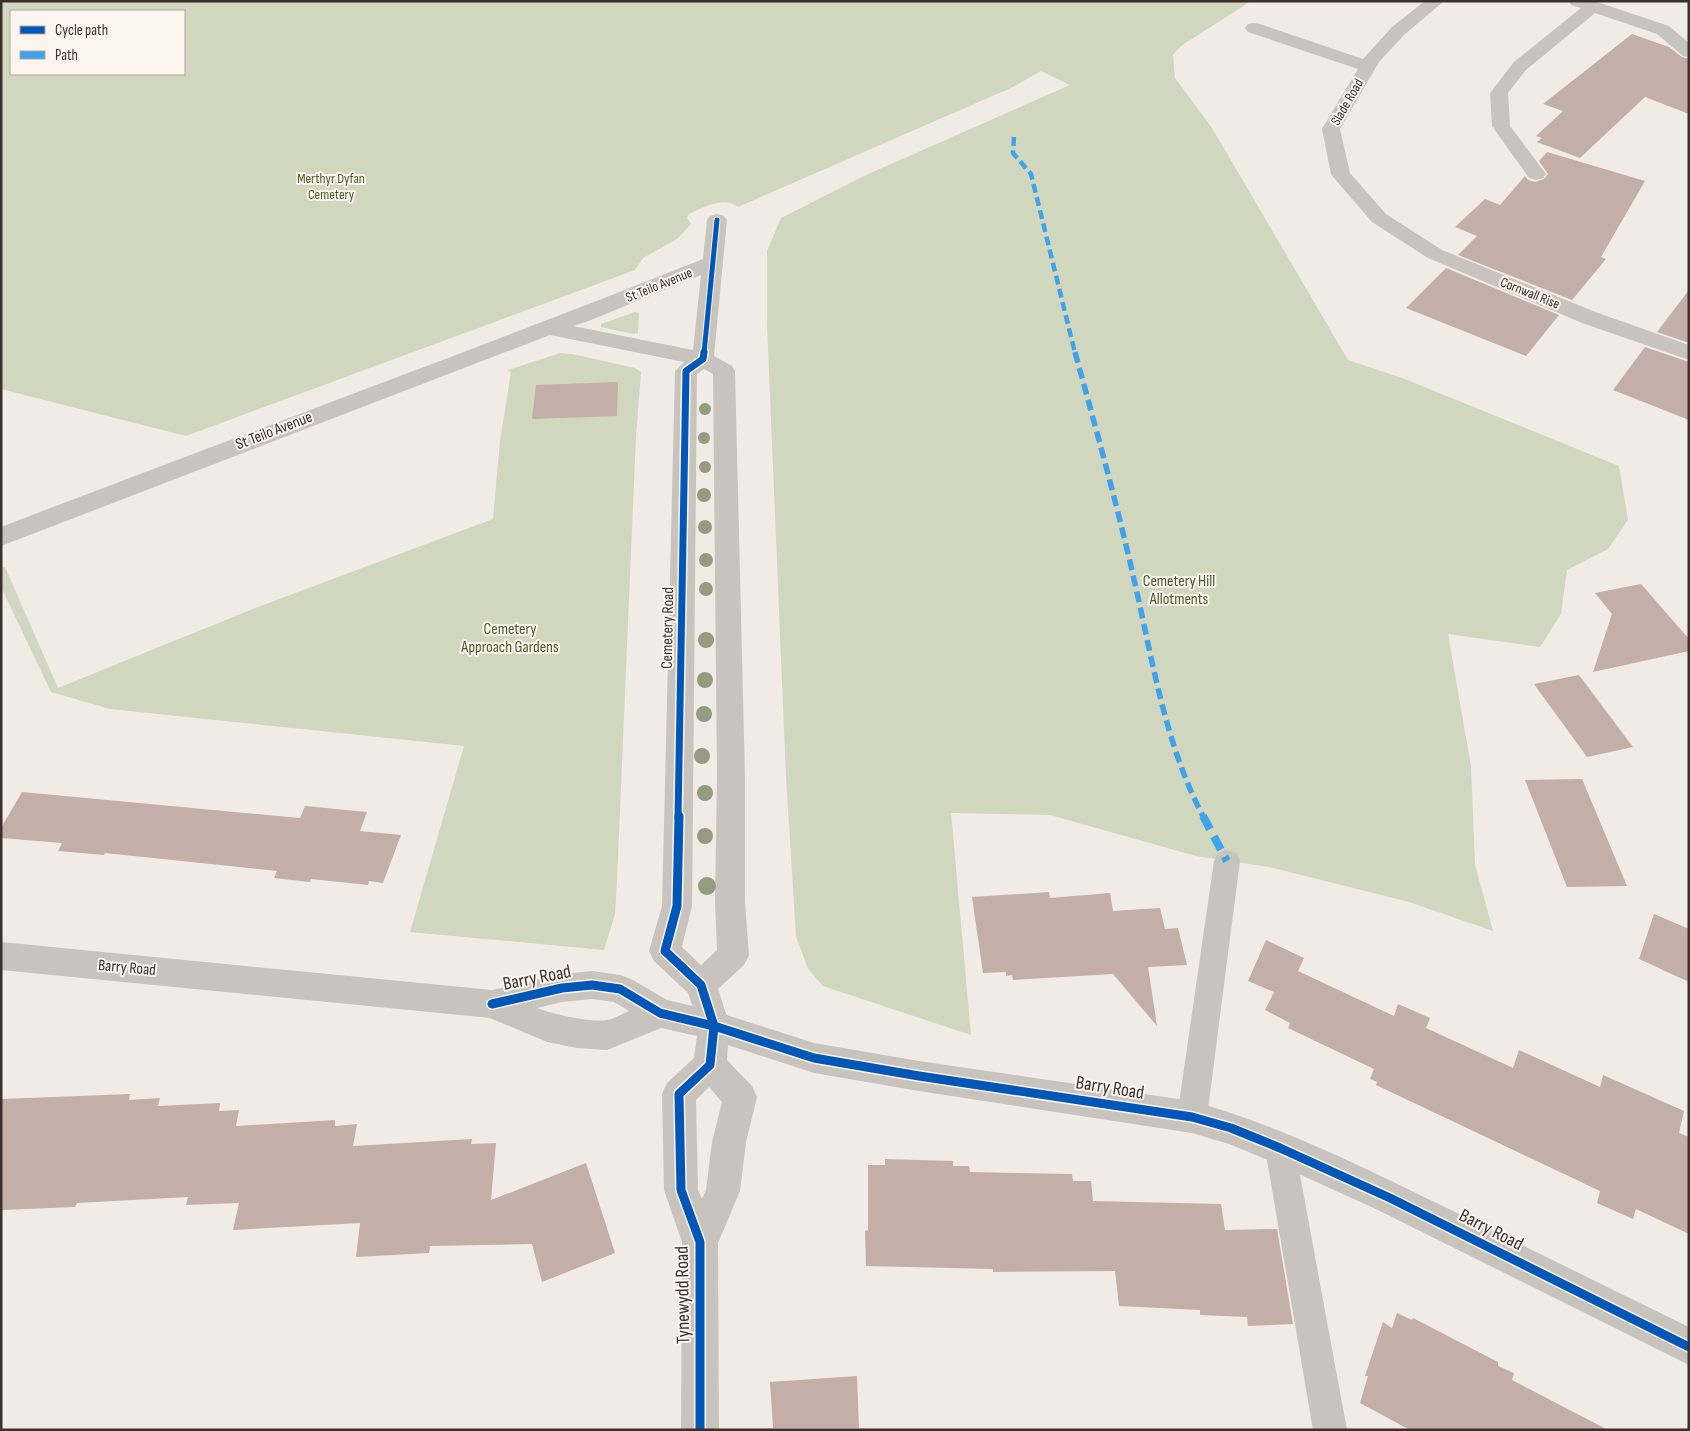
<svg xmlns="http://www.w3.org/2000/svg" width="1690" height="1431" font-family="'Sofia Sans Condensed',sans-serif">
	<rect width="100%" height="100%" fill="#f0ebe5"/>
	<!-- green -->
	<g fill="#d1d6bf" fill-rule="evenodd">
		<path d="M1 1H1251L1181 46 1173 55 1175 78 1212 128 1348 360 1405 379 1619 466 1628 520 1608 549 1567 570 1561 614 1540 647 1448 634 1471 766 1475 865 1493 931 1409 902 1269 867 1196 856 1050 815 951 813 971 1035 823 986 808 969 796 936 786 777 767 324V251L781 218 866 175 1070 85 1041 71 1013 87 738 207C725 196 704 207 689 214L687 218 691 224 677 239 643 258 635 270 186 436 1 389ZM11 11H184V74H11Z"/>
		<polygon points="635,312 639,313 638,333 633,334 601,327 601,324"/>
		<polygon points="560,353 572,354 635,368 641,372 636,436 617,880 615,914 604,950 410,932 464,746 110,709 51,692 1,587 1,568 5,567 58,688 258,607 493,519 500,441 511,372 508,370"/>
	</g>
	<!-- building -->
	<g fill="#c3afa7">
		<polygon points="1632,34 1669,47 1682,57 1689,59 1689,114 1645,97 1580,158 1537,142 1542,138 1536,136 1563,111 1543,104"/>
		<polygon points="1547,152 1645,181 1601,257 1606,259 1572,300 1458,255 1477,236 1455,227 1485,199 1500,205 1525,176 1528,180 1535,182 1544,179 1548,174 1539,161"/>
		<polygon points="1446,268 1559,315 1526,356 1406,308"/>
		<polygon points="1689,290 1689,343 1657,332"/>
		<polygon points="1645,347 1689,362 1689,420 1613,390"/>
		<polygon points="618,382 617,416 532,419 536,385"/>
		<polygon points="1641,584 1689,639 1689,651 1593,672 1612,614 1595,593"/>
		<polygon points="1579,675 1633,747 1587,757 1534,684"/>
		<polygon points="1582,779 1627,886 1567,887 1525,780"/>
		<polygon points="22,792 300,818 305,806 367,812 360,831 401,835 383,883 369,881 368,885 311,879 310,882 274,878 277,871 105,853 104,855 58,851 62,843 1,838 1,828"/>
		<polygon points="1049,892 1050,898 1110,893 1113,911 1160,908 1165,929 1178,928 1187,965 1148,967 1157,1026 1113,974 1013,980 1012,975 1006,976 1006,972 983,973 972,897"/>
		<polygon points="1654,914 1689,929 1689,982 1639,959"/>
		<polygon points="1266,940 1304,958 1298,971 1394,1016 1398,1004 1430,1018 1426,1028 1513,1068 1519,1050 1600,1087 1603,1075 1684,1111 1679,1133 1689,1137 1689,1234 1636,1209 1633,1219 1597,1203 1600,1191 1376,1085 1377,1082 1370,1079 1374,1069 1288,1028 1290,1023 1265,1010 1274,992 1248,981"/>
		<polygon points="130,1094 129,1100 160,1098 158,1106 220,1103 219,1111 239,1110 236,1126 335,1120 335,1126 357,1124 353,1146 472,1139 471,1144 496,1143 491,1200 586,1163 615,1253 542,1282 532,1244 430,1246 429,1253 356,1257 360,1223 233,1230 239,1203 186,1205 188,1197 77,1203 75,1207 1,1210 1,1099"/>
		<polygon points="885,1159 953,1161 953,1166 969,1166 970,1172 1072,1174 1073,1181 1091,1181 1093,1201 1221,1204 1225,1230 1277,1229 1293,1324 1248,1326 1247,1317 1200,1315 1200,1310 1119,1306 1115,1271 993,1272 993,1269 866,1266 865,1231 868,1230 868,1165 885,1165"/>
		<polygon points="1397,1313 1412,1320 1413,1318 1498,1362 1498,1366 1514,1373 1512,1380 1608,1430 1410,1430 1360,1403 1368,1376 1365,1376 1383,1322 1392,1328"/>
		<polygon points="857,1376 859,1428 773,1428 770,1382"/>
	</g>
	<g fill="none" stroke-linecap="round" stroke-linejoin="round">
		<!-- service -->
		<g fill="#c9c3be" fill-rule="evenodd">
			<polygon points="1227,850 1236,853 1240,861 1207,1117 1202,1127 1192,1131 1182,1127 1177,1117 1214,861 1218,853"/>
			<polygon points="1280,1134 1290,1138 1295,1148 1347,1430 1313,1430 1265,1148 1270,1138"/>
		</g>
		<!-- minor -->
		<g fill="#c9c3be" fill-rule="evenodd">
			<polygon points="1425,1 1444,1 1404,35 1379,62 1340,129 1350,173 1386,214 1442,250 1598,313 1689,345 1689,360 1582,323 1428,258 1372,222 1334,178 1331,174 1322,129 1358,69 1248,32 1245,28 1248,24 1254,23 1260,24 1363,59 1392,27"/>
			<polygon points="1569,1 1594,1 1669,26 1689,43 1689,57 1683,56 1657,34 1595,13 1526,70 1508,93 1510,126 1546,174 1543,178 1536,180 1529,178 1492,126 1490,93 1514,62 1581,8 1571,5"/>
			<path d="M717 214 724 216 727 220 714 356 732 366 735 371 745 777V902L749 955 744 965 718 989 730 1026 725 1036 714 1041 703 1036 688 993 654 961 649 951 662 906 675 371 684 362 550 335 1 546V527C235 437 470 352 703 259L707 220 710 216ZM701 275 693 350 573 326 586 322ZM704 369 713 374 717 777 715 902 717 950 701 965 682 947 692 906 697 374Z"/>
		</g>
		<!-- tertiary -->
		<path fill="#c9c3be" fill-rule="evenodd" d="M1 942 492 990 562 974 592 971 620 975 631 979 667 1000 714 1011 814 1043 919 1061 1192 1101C1282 1126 1367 1169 1451 1210 1530 1249 1609 1288 1689 1327V1365L1378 1210 1268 1160 1229 1144 1192 1133 919 1091 814 1073 728 1045 727 1060 752 1086 757 1097 746 1142 740 1191 718 1243 719 1430H681L682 1242 664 1190 662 1094 667 1083 694 1058 697 1036 661 1028 607 1050 577 1048 547 1042 490 1018 1 970ZM592 999 614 1002 629 1011C622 1014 614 1019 607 1020 590 1023 553 1014 537 1008L562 1002ZM709 1087 722 1102 712 1142 706 1190 702 1199 698 1190 696 1100Z"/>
		<!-- quiet-far2 -->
		<polyline stroke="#3fa3eb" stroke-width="4.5" stroke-dasharray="9 4.5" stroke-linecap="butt" points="1014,137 1013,153 1031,174 1075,353"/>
		<!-- quiet-far1 -->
		<path stroke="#3fa3eb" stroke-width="5.5" stroke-dasharray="11 5.5" stroke-linecap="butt" d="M1075 352C1095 426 1116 500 1133 575 1152 656 1164 743 1204 818"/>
		<!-- quiet -->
		<polyline stroke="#3fa3eb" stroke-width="8" stroke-dasharray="15 8" stroke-linecap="butt" points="1203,816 1227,861"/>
		<defs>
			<polyline id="cycleway-far2" points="704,353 717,220"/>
			<polyline id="cycleway-far1" points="678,818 686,371 703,359 704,352"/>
			<g id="cycleway">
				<polyline points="679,816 677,906 665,951 701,985 714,1026 710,1065 679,1094 681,1190 700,1242 700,1430"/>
				<polyline points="492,1004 562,988 592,985 620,989 660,1013 714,1026 814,1058 919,1076 1192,1117 1231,1128 1280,1148 1390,1198 1689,1347"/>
			</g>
		</defs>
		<!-- cycleway-far2 casing -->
		<use href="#cycleway-far2" stroke="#fbf5ee" stroke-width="7"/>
		<!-- cycleway-far1 casing -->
		<use href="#cycleway-far1" stroke="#fbf5ee" stroke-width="10"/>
		<!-- cycleway casing -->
		<use href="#cycleway" stroke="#fbf5ee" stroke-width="12"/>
		<!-- cycleway-far2 -->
		<use href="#cycleway-far2" stroke="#0057b8" stroke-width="5"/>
		<!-- cycleway-far1 -->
		<use href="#cycleway-far1" stroke="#0057b8" stroke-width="7"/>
		<!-- cycleway -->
		<use href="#cycleway" stroke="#0057b8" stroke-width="9"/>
	</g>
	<!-- trees -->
	<g fill="#959b80">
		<circle cx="705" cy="409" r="6"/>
		<circle cx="704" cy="438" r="6"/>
		<circle cx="705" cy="467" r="6"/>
		<circle cx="704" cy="495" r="7"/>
		<circle cx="705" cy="527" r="7"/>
		<circle cx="706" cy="560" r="7"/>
		<circle cx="706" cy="589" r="7"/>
		<circle cx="706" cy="640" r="8"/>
		<circle cx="705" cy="680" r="8"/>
		<circle cx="704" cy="714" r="8"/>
		<circle cx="702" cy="756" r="8"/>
		<circle cx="705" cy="793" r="8"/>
		<circle cx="705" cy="836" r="8"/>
		<circle cx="707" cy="886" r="9"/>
	</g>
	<g text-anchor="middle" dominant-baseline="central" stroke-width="4" stroke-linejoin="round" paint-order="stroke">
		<!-- far-street labels -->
		<g font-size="14" fill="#3b302b" stroke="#fbf5ee">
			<text transform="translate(1347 102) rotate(-60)">Slade Road</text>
			<text transform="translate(659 285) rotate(-22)">St Teilo Avenue</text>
			<text transform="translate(1530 293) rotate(22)">Cornwall Rise</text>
		</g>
		<!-- far-park labels -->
		<g font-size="14" fill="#4a5a2e" stroke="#fbf5ee">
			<text x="331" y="178">Merthyr Dyfan<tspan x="331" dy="16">Cemetery</tspan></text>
		</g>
		<!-- street labels -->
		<g font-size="16" fill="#3b302b" stroke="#fbf5ee">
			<text transform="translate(274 431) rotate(-21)">St Teilo Avenue</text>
			<text transform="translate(668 628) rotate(-89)">Cemetery Road</text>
			<text transform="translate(127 968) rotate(5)">Barry Road</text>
		</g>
		<!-- park labels -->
		<g font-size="16" fill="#4a5a2e" stroke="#fbf5ee">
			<text x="1179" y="581">Cemetery Hill<tspan x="1179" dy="18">Allotments</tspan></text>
			<text x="510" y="629">Cemetery<tspan x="510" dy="18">Approach Gardens</tspan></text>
		</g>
		<!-- near-street labels -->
		<g font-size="19" fill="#3b302b" stroke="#fbf5ee">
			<text transform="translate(537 978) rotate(-11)">Barry Road</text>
			<text transform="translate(1110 1088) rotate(9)">Barry Road</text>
			<text transform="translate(1491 1230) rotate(27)">Barry Road</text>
			<text transform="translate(683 1295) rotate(-91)">Tynewydd Road</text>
		</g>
	</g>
	<!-- border -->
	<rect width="1690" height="1431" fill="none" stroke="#3b302b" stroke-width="5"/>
	<!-- legend -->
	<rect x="10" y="10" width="175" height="65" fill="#fbf5ee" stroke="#aea6a0"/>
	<rect x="20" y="26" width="25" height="8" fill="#0057b8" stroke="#aea6a0"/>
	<text x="55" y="35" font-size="15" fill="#3b302b">Cycle path</text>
	<rect x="20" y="51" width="25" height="8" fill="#3fa3eb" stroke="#aea6a0"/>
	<text x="55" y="60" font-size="15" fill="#3b302b">Path</text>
</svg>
